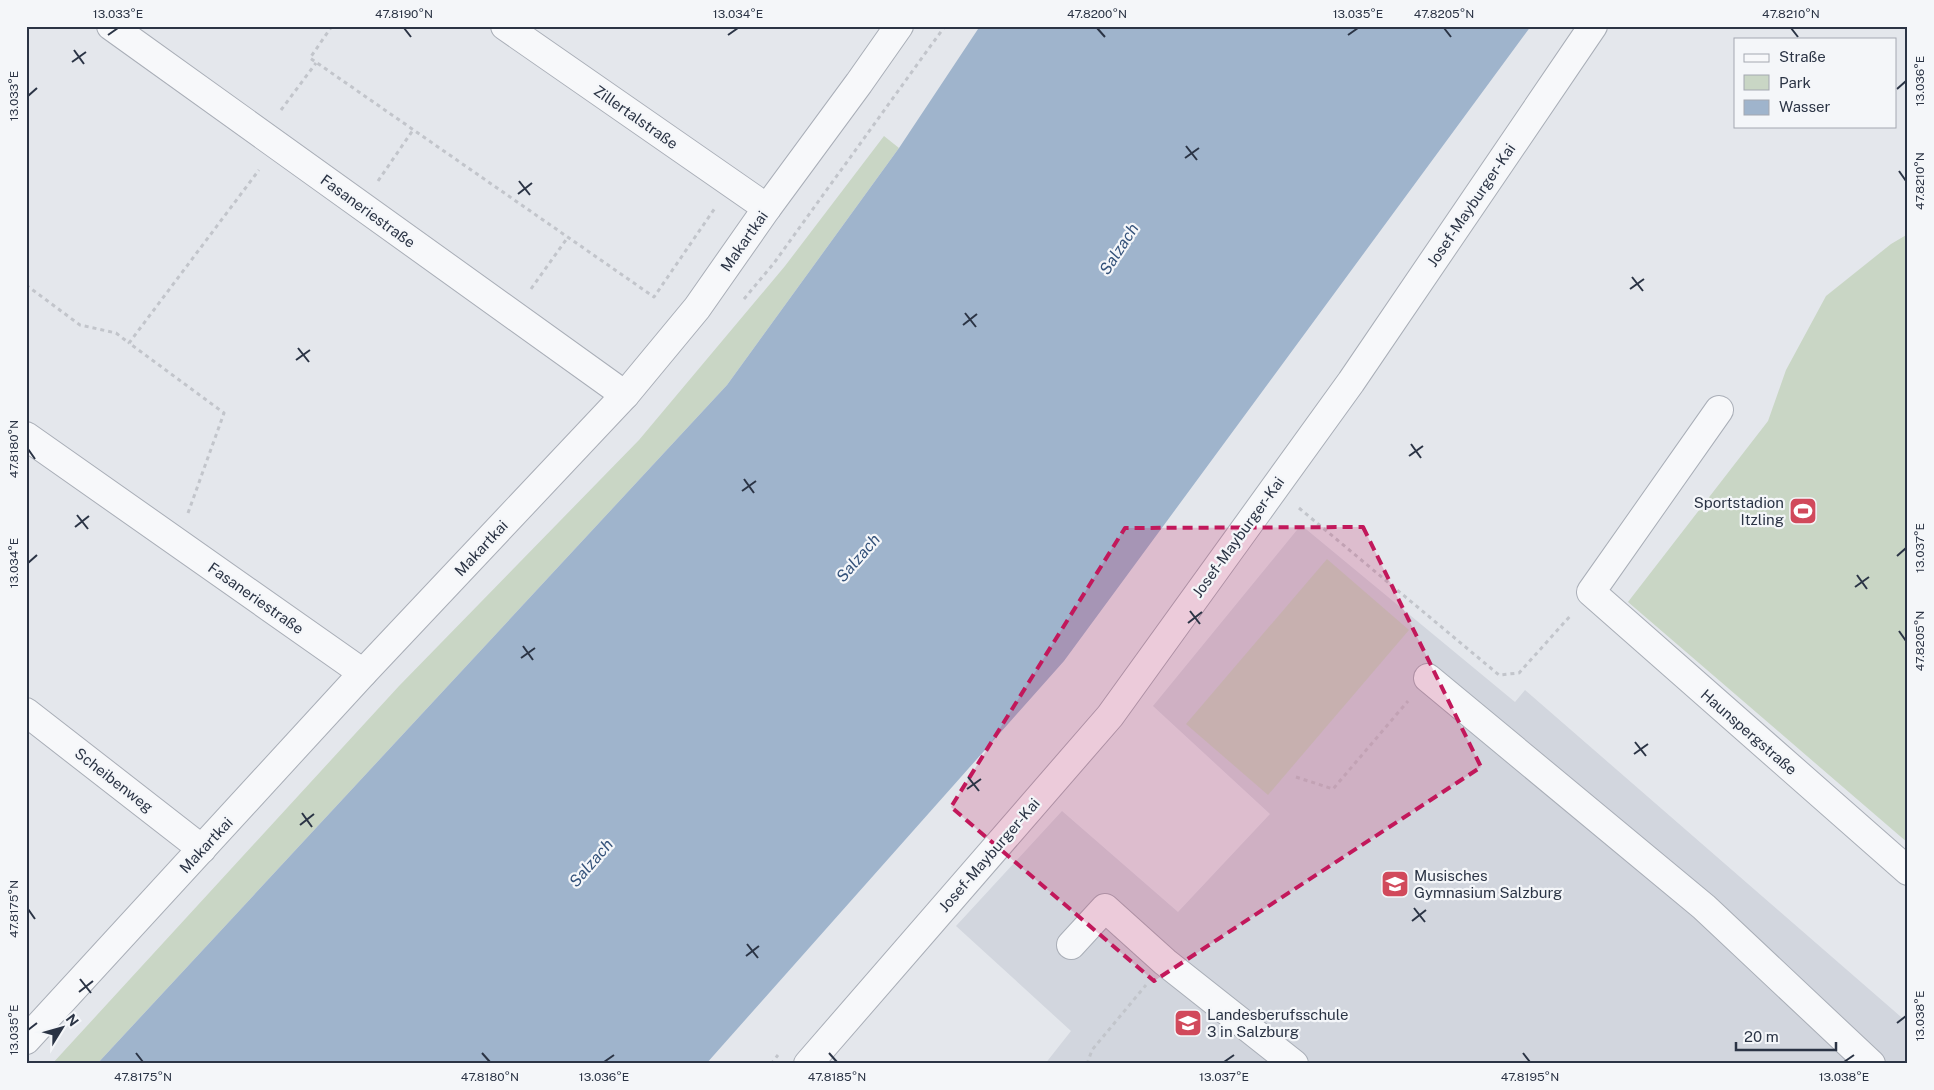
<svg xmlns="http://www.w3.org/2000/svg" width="1934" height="1090" font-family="'Public Sans',sans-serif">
	<rect width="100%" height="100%" fill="#e4e7ec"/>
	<!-- built -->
	<polygon fill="#d2d6de" points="1301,525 1515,702 1525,690 1908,1023 1908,1064 1045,1064 1071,1031 956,926 1062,811 1178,912 1270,814 1153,706"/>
	<!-- green -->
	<g fill="#c9d6c5">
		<polygon points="884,136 899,148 727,385 97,1064 52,1064 399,686 639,440 785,266"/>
		<polygon points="1908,234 1908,843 1628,602 1768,421 1786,370 1826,296 1891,244"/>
		<polygon points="1327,559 1409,630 1268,795 1186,724"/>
	</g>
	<!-- water -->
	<polygon fill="#9fb4cc" points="980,26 1531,26 1064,661 706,1064 97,1064 727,385 899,148"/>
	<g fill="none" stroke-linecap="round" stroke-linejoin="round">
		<defs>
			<g id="minor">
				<polyline points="111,26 625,395"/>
				<polyline points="505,26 767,208"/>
				<polyline points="1719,410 1591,592 1908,871"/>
				<polyline points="26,436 363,673"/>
				<polyline points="1428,678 1704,907 1871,1064"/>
				<polyline points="26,712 202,849"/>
				<polyline points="1071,945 1105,908 1165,962 1294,1064"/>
				<polyline points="26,1040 363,673 625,395 697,308 767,208 859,83 899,26"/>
				<polyline points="808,1064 1110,716 1351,382 1593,26"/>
			</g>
		</defs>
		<!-- minor casing -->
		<use href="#minor" stroke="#a9aeb7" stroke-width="30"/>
		<!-- path -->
		<g stroke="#c2c5cb" stroke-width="3" stroke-dasharray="4 4" stroke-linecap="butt">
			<polyline points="332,26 310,58 654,297 715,208"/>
			<polyline points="281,110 316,63"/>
			<polyline points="378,181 413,130"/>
			<polyline points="26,285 80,325 116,333 129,343"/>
			<polyline points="531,289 568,237"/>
			<polyline points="744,299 774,263 945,26"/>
			<polyline points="1299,508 1499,675 1519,673 1571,615"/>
			<polyline points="188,513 224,413 129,343 259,170"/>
			<polyline points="1296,777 1333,789 1408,701"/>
			<polyline points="771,1064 778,1055"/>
			<polyline points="1087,1064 1092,1050 1146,985"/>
		</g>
		<!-- minor -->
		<use href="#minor" stroke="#f7f8fa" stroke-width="28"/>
	</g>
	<!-- marked area -->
	<path fill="#c2185b" fill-opacity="0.2" stroke="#c2185b" stroke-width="4" stroke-dasharray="10 6" stroke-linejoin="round" d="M1363 527 1481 767 1154 981 951 807 1125 528Z"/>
	<!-- ticks -->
	<path fill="none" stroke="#2b3445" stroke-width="2" d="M404 28 411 37M1097 28 1105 37M1444 28 1451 37M1791 28 1798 37M108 35 118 28M728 35 738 28M1348 35 1358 28M74 50 84 64M72 62 86 52M1897 89 1906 81M28 96 37 88M1186 146 1197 160M1185 158 1199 148M1899 171 1906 181M519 181 530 195M518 194 532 183M1632 277 1643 291M1630 289 1644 279M965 313 976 327M963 325 977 314M298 348 309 362M296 360 310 350M1411 444 1421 458M28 449 35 459M1409 456 1423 446M744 479 754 493M742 491 756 481M77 515 88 529M75 527 89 516M1897 556 1906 548M28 563 37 555M1857 575 1867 589M1855 587 1869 577M1190 611 1200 624M1188 623 1202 612M1899 631 1906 641M523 646 533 660M521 658 535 648M1635 742 1646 756M1634 754 1648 744M968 777 979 791M967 789 981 779M302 813 312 827M300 825 314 814M1414 908 1425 922M28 909 35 919M1412 921 1426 910M747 944 758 958M746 956 759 946M80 979 91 993M79 992 93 981M1897 1023 1906 1016M28 1030 37 1023M136 1053 143 1062M482 1053 490 1062M829 1053 837 1062M1523 1053 1530 1062M604 1062 614 1055M1224 1062 1234 1055M1844 1062 1854 1055"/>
	<!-- icons -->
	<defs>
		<symbol id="stadium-square" viewBox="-11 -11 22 22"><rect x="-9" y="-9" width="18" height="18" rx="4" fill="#d1495b" stroke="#f4f6f9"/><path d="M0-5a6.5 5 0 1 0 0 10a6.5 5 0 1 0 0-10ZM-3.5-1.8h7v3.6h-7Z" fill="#fff"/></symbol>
		<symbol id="school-square" viewBox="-11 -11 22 22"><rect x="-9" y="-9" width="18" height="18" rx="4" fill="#d1495b" stroke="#f4f6f9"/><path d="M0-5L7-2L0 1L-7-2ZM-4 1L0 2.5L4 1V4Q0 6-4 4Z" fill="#fff"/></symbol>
	</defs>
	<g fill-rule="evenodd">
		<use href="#stadium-square" x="1787" y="495" width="32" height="32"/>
		<use href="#school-square" x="1379" y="868" width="32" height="32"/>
		<use href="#school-square" x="1172" y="1007" width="32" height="32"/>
	</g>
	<g text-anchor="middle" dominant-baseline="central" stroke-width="4.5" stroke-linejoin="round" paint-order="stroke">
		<!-- street labels -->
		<g font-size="15" fill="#2b3445" stroke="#f4f6f9">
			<text transform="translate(636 117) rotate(35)">Zillertalstraße</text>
			<text transform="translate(1471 205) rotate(-56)">Josef-Mayburger-Kai</text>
			<text transform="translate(368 211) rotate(36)">Fasaneriestraße</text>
			<text transform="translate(744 241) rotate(-55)">Makartkai</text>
			<text transform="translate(1238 537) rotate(-54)">Josef-Mayburger-Kai</text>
			<text transform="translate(481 548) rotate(-47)">Makartkai</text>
			<text transform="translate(256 598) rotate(35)">Fasaneriestraße</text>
			<text transform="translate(1749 732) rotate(41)">Haunspergstraße</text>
			<text transform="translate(114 780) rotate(38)">Scheibenweg</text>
			<text transform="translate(206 845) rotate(-47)">Makartkai</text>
			<text transform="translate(989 855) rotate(-49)">Josef-Mayburger-Kai</text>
		</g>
		<!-- poi labels -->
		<g font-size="15" fill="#2b3445" stroke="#f4f6f9" text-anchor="start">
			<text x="1784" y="502" text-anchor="end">Sportstadion<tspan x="1784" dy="17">Itzling</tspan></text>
			<text x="1414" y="875">Musisches<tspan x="1414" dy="17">Gymnasium Salzburg</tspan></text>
			<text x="1207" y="1014">Landesberufsschule<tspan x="1207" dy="17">3 in Salzburg</tspan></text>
		</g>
		<!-- water labels -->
		<g font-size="16" font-style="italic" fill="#34527a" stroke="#f4f6f9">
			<text transform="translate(1119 249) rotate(-57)">Salzach</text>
			<text transform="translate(858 558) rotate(-49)">Salzach</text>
			<text transform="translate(591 863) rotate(-49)">Salzach</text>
		</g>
	</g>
	<!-- border -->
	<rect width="1934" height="1090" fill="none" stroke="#f4f6f9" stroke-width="55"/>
	<!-- legend -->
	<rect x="1734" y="38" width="162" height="90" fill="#f4f6f9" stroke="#a4a8b1"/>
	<rect x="1744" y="54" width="25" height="8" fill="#f7f8fa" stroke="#a4a8b1"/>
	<text x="1779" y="62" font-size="15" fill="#2b3445">Straße</text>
	<rect x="1744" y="75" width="25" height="15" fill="#c9d6c5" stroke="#a4a8b1"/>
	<text x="1779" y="88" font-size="15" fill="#2b3445">Park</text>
	<rect x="1744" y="100" width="25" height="15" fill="#9fb4cc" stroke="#a4a8b1"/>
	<text x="1779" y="112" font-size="15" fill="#2b3445">Wasser</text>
	<!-- north arrow -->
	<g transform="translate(62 1028) rotate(53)" stroke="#f4f6f9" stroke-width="4" paint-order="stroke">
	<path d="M0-4L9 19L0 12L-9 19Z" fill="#2b3445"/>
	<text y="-8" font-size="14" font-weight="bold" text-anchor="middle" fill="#2b3445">N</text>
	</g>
	<!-- scale -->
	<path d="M1736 1042v8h100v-8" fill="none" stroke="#2b3445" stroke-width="2.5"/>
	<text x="1744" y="1042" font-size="15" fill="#2b3445" stroke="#f4f6f9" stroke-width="4" paint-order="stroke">20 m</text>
	<rect x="28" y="28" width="1878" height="1034" fill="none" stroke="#2b3445" stroke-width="2"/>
	<g font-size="12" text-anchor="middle" fill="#2b3445">
		<text x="118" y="18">13.033°E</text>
		<text x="404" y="18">47.8190°N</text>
		<text x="738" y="18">13.034°E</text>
		<text x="1097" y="18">47.8200°N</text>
		<text x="1358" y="18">13.035°E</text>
		<text x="1444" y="18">47.8205°N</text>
		<text x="1791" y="18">47.8210°N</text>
		<text transform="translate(1920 81) rotate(-90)" y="4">13.036°E</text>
		<text transform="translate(14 96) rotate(-90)" y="4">13.033°E</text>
		<text transform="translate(1920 181) rotate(-90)" y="4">47.8210°N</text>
		<text transform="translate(14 449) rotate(-90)" y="4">47.8180°N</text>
		<text transform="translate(1920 548) rotate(-90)" y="4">13.037°E</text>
		<text transform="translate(14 563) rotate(-90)" y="4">13.034°E</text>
		<text transform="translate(1920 641) rotate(-90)" y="4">47.8205°N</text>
		<text transform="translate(14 909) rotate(-90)" y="4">47.8175°N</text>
		<text transform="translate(1920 1016) rotate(-90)" y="4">13.038°E</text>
		<text transform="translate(14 1030) rotate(-90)" y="4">13.035°E</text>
		<text x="143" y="1081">47.8175°N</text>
		<text x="490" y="1081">47.8180°N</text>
		<text x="604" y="1081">13.036°E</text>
		<text x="837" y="1081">47.8185°N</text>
		<text x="1224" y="1081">13.037°E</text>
		<text x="1530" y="1081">47.8195°N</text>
		<text x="1844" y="1081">13.038°E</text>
	</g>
</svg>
